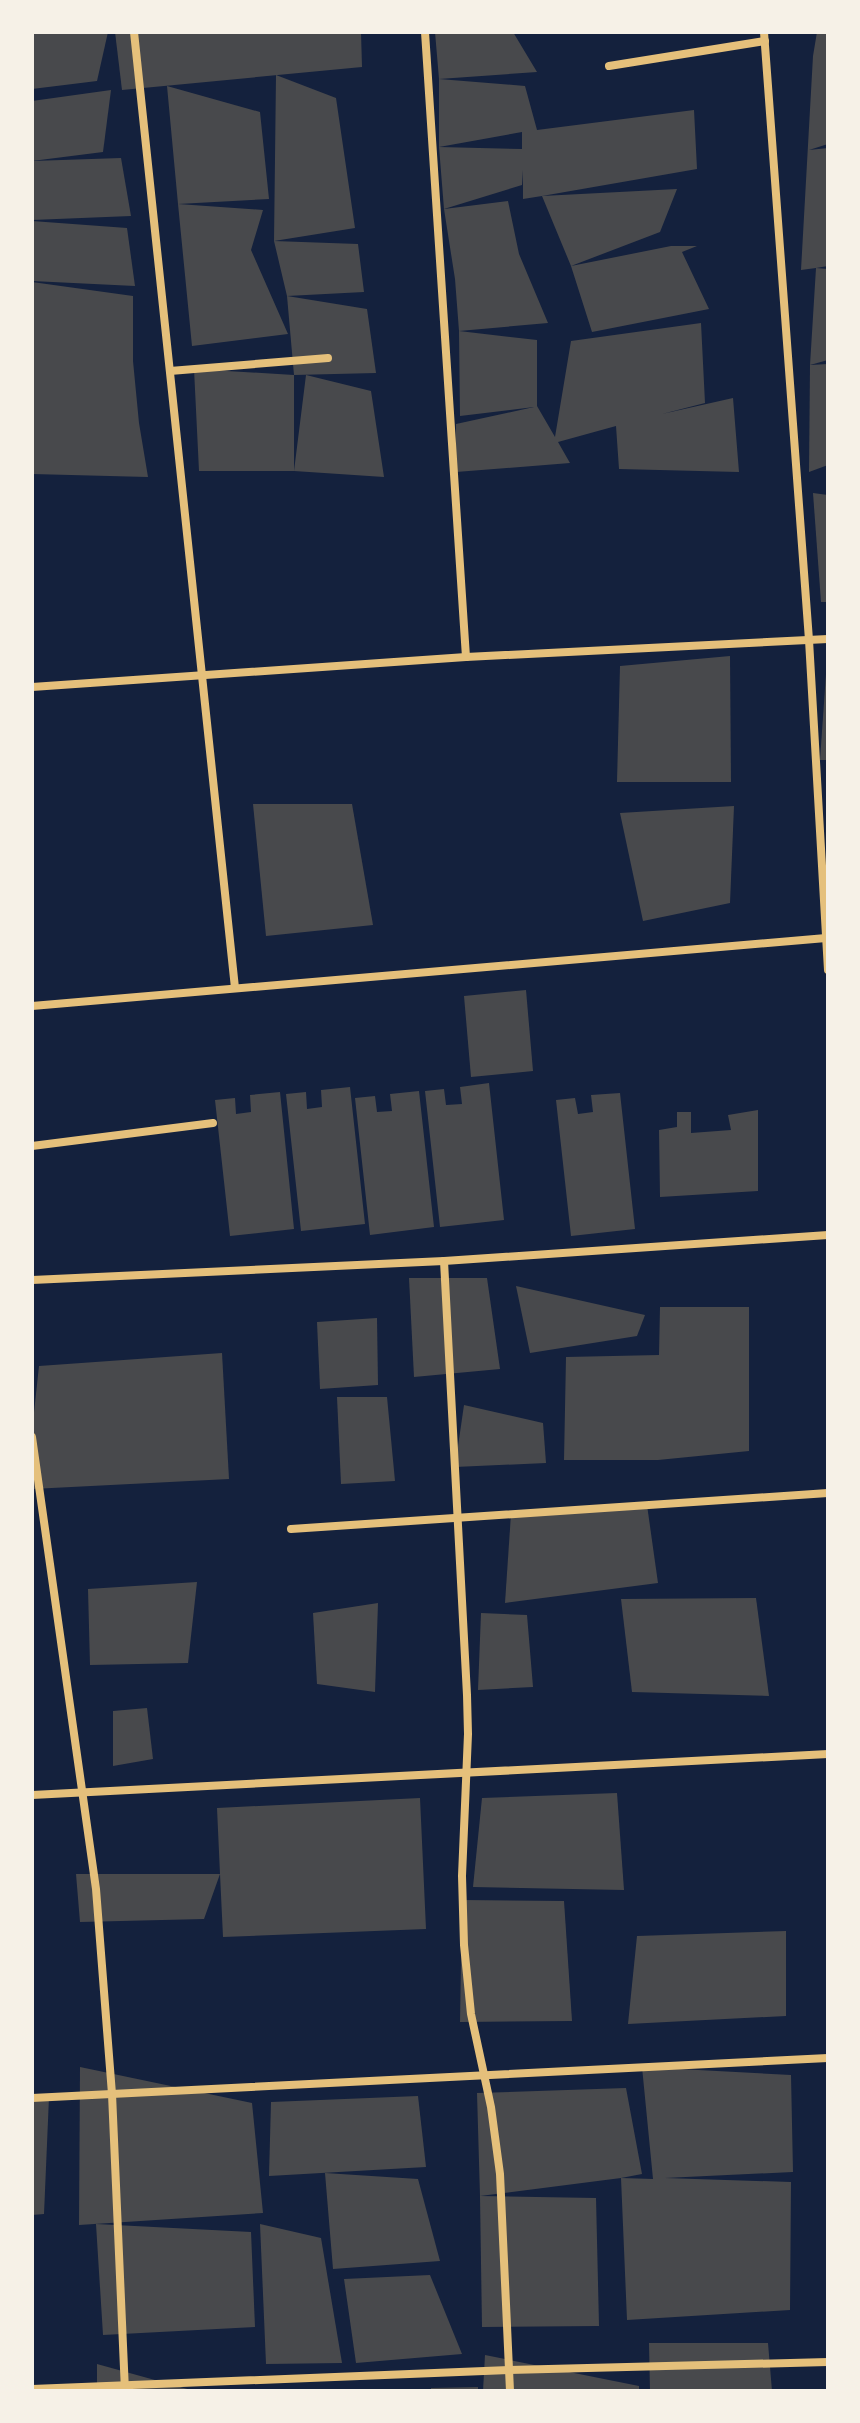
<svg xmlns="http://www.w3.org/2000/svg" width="860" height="2423" font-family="Quicksand,sans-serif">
	<rect width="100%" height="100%" fill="#14213d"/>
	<!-- building -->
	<g fill="#48494c">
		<polygon points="32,32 108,32 97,81 32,89"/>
		<polygon points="115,32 361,32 362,67 122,90"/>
		<polygon points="435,32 513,32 537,72 439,79 525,86 537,130 694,110 697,169 542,196 677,189 660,232 571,266 671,246 697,246 682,252 709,309 592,332 571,266 542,196 523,199 523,170 522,185 444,209 439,147 522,149 522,132 439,147 439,79"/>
		<polygon points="817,32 828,32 828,144 809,150 828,148 828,266 816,268 828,269 828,360 810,365 816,268 801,270 813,56"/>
		<polygon points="276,75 336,98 355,228 274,241 358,244 364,292 287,296 274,241"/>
		<polygon points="167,86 260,112 269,199 178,204 263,210 251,250 288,334 192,346 178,204"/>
		<polygon points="111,90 103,152 32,161 32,101"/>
		<polygon points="121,158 131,216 32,220 32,161"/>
		<polygon points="508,201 519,254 548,323 459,331 537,340 537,406 555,437 571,341 701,323 705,403 662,414 733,398 739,472 619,469 616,426 558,442 570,463 456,472 456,424 534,407 460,416 459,331 455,279 444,209"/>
		<polygon points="32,221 127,228 135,286 32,281"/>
		<polygon points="32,282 133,296 133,361 139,423 148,477 32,474"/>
		<polygon points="287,296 367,309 376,373 294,375"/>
		<polygon points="828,364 828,465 809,472 810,365"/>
		<polygon points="194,369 294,375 294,471 306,375 371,391 384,477 294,471 199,471"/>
		<polygon points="813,493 828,495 828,602 821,602"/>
		<polygon points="730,656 731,782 617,782 620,666"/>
		<polygon points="826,674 828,674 828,760 820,760"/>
		<polygon points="253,804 352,804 373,925 266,936"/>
		<polygon points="734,806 730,903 643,921 620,813"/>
		<polygon points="526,990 533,1071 471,1077 464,996"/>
		<polygon points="489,1083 504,1220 440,1227 425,1091 444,1089 446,1105 462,1104 460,1087"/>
		<polygon points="350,1087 365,1224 301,1231 286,1094 306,1092 307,1109 322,1107 321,1090"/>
		<polygon points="419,1091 434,1227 370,1235 355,1098 375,1096 377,1112 392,1111 390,1094"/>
		<polygon points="280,1092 294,1229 230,1236 215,1100 235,1098 236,1114 251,1112 250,1095"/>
		<polygon points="620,1093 635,1229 571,1236 556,1100 575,1098 578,1114 593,1112 591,1095"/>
		<polygon points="758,1110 758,1191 660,1197 659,1130 677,1127 677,1112 691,1112 691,1133 731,1130 728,1115"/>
		<polygon points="409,1278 487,1278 500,1369 414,1377"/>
		<polygon points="516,1286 645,1315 637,1336 530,1353"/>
		<polygon points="660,1307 749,1307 749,1451 658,1460 564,1460 566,1357 659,1355"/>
		<polygon points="377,1318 378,1385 320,1389 317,1322"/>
		<polygon points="222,1353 229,1479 32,1489 32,1431 39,1366"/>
		<polygon points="337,1397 387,1397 395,1481 341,1484"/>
		<polygon points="464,1405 543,1423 546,1463 455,1467"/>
		<polygon points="647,1505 658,1583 505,1603 511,1514"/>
		<polygon points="197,1582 188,1663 90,1665 88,1589"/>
		<polygon points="756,1598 769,1696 632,1692 621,1599"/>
		<polygon points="378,1603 375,1692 317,1684 313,1613"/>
		<polygon points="481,1613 527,1615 533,1687 478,1690"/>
		<polygon points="147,1708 153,1759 113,1766 113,1711"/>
		<polygon points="617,1793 624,1890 473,1887 482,1798"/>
		<polygon points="420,1798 426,1929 223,1937 220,1874 204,1919 80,1922 76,1874 220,1874 217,1808"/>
		<polygon points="462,1900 564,1901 572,2021 460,2022"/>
		<polygon points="786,1931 786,2016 628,2024 637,1936"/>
		<polygon points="80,2067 252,2103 263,2213 79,2225"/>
		<polygon points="642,2067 791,2075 793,2172 665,2178 791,2182 790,2310 627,2320 621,2178 480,2196 477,2093 626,2088 642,2174 621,2178 653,2179"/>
		<polygon points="418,2096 426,2167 269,2176 271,2102"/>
		<polygon points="49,2097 44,2214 32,2215 32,2098"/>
		<polygon points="325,2173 418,2179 440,2261 333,2269"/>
		<polygon points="480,2196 596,2198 599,2326 482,2327"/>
		<polygon points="96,2224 251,2232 255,2327 103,2335"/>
		<polygon points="260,2224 321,2238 342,2363 266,2364"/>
		<polygon points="430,2275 462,2354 356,2363 344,2279"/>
		<polygon points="649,2343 768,2343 772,2391 650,2391"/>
		<polygon points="485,2355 639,2386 639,2391 483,2391"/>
		<polygon points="97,2364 191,2390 191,2391 97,2391"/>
		<polygon points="478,2387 478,2391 431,2391 431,2388"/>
	</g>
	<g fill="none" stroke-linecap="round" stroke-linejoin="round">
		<!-- minor -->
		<g stroke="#e5c07b" stroke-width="8">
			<polyline points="134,32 235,988"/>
			<polyline points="425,32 466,657"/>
			<polyline points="764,32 809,640 828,970"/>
			<polyline points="609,66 765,41"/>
			<polyline points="170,371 328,358"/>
			<polyline points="32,687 466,657 828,639"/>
			<polyline points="32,1006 826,938"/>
			<polyline points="32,1146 213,1123"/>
			<polyline points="444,1261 467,1695 468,1734 462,1876 464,1945 471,2014 491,2107 500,2174 510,2391"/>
			<polyline points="32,1280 444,1261 828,1235"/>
			<polyline points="32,1437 96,1889 112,2094 125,2391"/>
			<polyline points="291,1529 828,1493"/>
			<polyline points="32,1795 828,1754"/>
			<polyline points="32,2098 828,2058"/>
			<polyline points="32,2389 509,2370 828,2362"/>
		</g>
	</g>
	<!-- border -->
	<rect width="860" height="2423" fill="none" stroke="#f6f1e7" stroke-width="68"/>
</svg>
